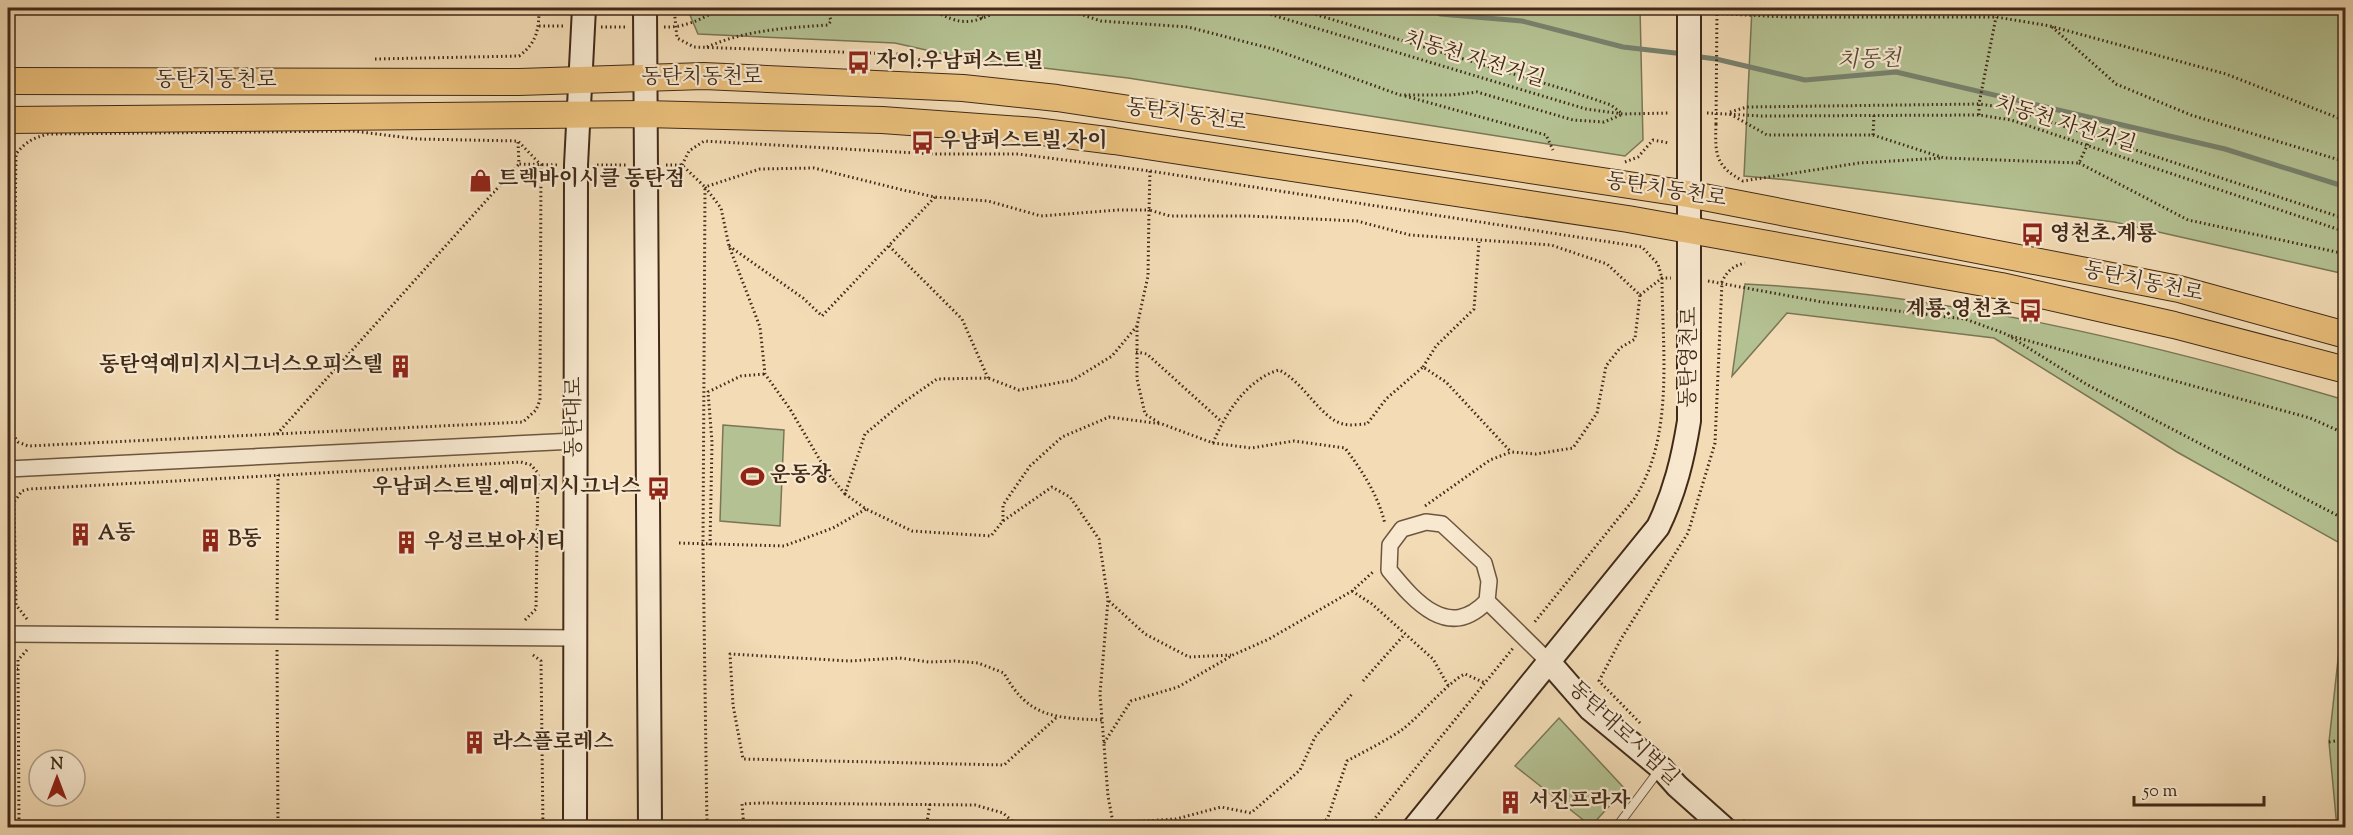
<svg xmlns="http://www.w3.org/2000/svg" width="2353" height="835" font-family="'Sorts Mill Goudy','Noto Serif KR',serif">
	<rect width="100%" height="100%" fill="#f2dbb5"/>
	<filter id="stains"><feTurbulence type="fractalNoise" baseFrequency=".00333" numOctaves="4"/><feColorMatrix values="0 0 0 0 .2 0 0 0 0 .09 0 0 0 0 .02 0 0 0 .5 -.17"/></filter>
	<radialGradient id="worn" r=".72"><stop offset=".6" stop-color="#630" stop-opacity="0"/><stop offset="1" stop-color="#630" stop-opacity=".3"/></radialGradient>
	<!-- green -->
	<g fill="#b4c192" stroke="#7a7655" stroke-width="1.5">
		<polygon points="687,8 1640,8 1643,140 1625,156 1128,78 966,59 895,43 698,34"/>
		<polygon points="1752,8 2345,8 2345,274 2114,222 1789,180 1744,176"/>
		<path d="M1745 284C1947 294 2152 343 2345 400V546L2177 452 1994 338 1787 313 1732 376Z"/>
		<polygon points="723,425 784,430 780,526 720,521"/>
		<polygon points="2345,596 2346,827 2337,828 2329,742"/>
		<polygon points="1559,718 1625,789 1591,826 1515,766"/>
	</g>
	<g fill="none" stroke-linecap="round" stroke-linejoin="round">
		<!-- stream -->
		<g stroke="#78826e" stroke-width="5">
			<polyline points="1424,8 1440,14 1522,21 1623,47 1684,54"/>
			<polyline points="1693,56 1716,59 1805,80 1896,72 2225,149 2346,187"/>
		</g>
		<defs>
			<polyline id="lane" points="1616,828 1660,769"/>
			<g id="street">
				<polyline points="8,469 575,441"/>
				<path d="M1487 601C1449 641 1415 602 1389 570L1390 545 1402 529 1426 522 1442 524 1484 563 1489 581 1487 601 1549 662"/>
				<polyline points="8,634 575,638"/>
			</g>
			<g id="secondary">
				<polyline points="645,8 650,828"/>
				<polyline points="1549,662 1590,709 1661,768 1677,786 1724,828"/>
				<polyline points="575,828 576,165 584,8"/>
				<path d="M1414 828 1658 527C1675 492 1683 458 1689 421V124"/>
			</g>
			<g id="primary">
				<polyline points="8,81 519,82 704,76 963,88 1057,98 1688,194 2179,289 2346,335"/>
				<polyline points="8,120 645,114 882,120 1035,131 1114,141 1628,219 2001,286 2174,325 2346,370"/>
			</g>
		</defs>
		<!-- lane casing -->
		<use href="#lane" stroke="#6d563f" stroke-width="10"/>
		<!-- street casing -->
		<use href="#street" stroke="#6d563f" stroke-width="18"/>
		<!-- secondary casing -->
		<use href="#secondary" stroke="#412a18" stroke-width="26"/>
		<!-- primary casing -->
		<use href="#primary" stroke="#412a18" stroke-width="28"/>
		<!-- path -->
		<g stroke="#412a18" stroke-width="3" stroke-dasharray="1.5 3" stroke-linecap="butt">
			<polyline points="674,8 677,38 694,47 898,54 936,64"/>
			<polyline points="881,8 887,11 906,10 908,8"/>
			<path d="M929 8C963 27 970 25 1005 8"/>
			<polyline points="966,8 984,19"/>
			<polyline points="1062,8 1101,21 1188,27 1273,49 1400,95 1452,95 1477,92 1573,120 1604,122 1621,115"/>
			<polyline points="1249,8 1586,109 1623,114 1670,113"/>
			<polyline points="1294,8 1570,91 1611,105 1621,113"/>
			<polyline points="1628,8 1670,11"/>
			<polyline points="1709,13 1785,17 1996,17 2050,26 2226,74 2346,121"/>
			<polyline points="539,26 564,26"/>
			<polyline points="601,27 627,27"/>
			<path d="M664 27C685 28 704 18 721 8"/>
			<polyline points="2052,27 2116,84 2191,115 2346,162"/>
			<path d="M707 47C746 30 785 28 828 25L831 21 829 14 804 8"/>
			<path d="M375 59 519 56C537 43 539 29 539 8"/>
			<polyline points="1405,96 1546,135 1553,150"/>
			<polyline points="1730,112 1747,107 1979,104 2008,108 2346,219"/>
			<polyline points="1707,113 1761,116 1979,115 2011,120 2346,232"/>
			<polyline points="1730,114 1767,135 1873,135 1944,158 2079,163 2092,135"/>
			<path d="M1716 124C1715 154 1715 166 1743 181L1859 163 1942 158"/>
			<path d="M353 131 417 139 518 141 541 165 540 400 536 410 523 422 28 446 18 442 12 433 16 154C26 141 34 138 48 134Z"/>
			<polyline points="1873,135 1874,115"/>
			<polyline points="518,142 519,164 557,165"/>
			<polyline points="8,154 16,154"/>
			<polyline points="1625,162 1638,157 1653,140 1669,143"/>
			<polyline points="2079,163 2188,220 2346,254"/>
			<polyline points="597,165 626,165"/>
			<polyline points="666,165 682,165 705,187 703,545 707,828"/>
			<path d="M682 165 689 151 704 141 933 154H1018L1150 171 1642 247 1658 264 1662 278C1662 349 1675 437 1634 499L1533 624"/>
			<polyline points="1150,171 1149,210 1170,216 1249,216 1357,221 1410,235 1551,245 1607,264 1640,295 1635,339 1620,348 1606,366 1597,413 1573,448 1536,454 1511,452 1490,460 1425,506"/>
			<polyline points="729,246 803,298 822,316 935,197"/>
			<polyline points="889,246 962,319 988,378"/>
			<polyline points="1708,281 1822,302 1965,319 2006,334 2086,384 2346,520"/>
			<polyline points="1640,295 1662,278 1671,278"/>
			<polyline points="1137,326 1137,379 1145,414 1161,424"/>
			<polyline points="2011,336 2310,418 2346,434"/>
			<polyline points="1136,352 1147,354 1222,422"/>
			<polyline points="1423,367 1436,346 1474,309 1479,242"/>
			<polyline points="277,434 519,164"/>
			<path d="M1213 443C1225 414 1247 379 1279 370 1304 382 1320 418 1343 424 1350 426 1360 424 1367 424L1386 399 1423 367 1446 382 1511 452"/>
			<polyline points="845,494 827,472 790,409 765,374 760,327 729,246 721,208 705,187 760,169 814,168 903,190 935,197 988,201 1041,216 1118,210 1149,210 1148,276 1137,326 1112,356 1073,380 1019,390 988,378 937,379 901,404 865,434 845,494 866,509 912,531 991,536 1003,521 1052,487 1070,497 1099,539 1108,600 1100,694 1108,796 1114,828"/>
			<path d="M1003 521V505L1030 466 1062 437 1109 417 1162 424 1213 443 1251 448 1294 441 1345 448C1363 472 1378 495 1385 524"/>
			<polyline points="679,543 784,546 833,528 866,509"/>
			<polyline points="710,545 712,442 708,392 741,376 765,374"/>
			<polyline points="1352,591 1372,604 1433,659 1449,687"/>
			<polyline points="1109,601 1145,634 1189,657 1231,655"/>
			<polyline points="27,619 16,605 14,502 22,491 29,489 521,462 531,465 538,473 536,609 524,621"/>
			<polyline points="277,620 278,475"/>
			<polyline points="277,650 278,828"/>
			<polyline points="533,655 541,661 543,828"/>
			<polyline points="8,669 18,669"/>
			<polyline points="1363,681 1404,635"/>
			<path d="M1056 718 1004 765 743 759 733 705 730 654 849 661 900 658 929 662 955 661 978 663 1004 673C1028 718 1056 718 1102 720"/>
			<path d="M1640 723 1599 681 1621 639 1688 533 1715 443 1722 282C1727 271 1733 266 1745 263"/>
			<polyline points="2329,742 2346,739"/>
			<polyline points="1104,743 1131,701 1178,687 1233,655 1269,639 1352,591 1373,572"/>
			<polyline points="1743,820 1752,828"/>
			<polyline points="1112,823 1176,819 1221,807 1251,813 1300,770 1315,737 1352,694"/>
			<polyline points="19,828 18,660 27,650"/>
			<polyline points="744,828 742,804 761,803 975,805 1003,813 1020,828"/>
			<polyline points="926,828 930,804"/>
			<path d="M1321 828 1328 817 1347 761C1365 751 1386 741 1403 729 1421 715 1449 681 1465 674L1485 683"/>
			<polyline points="1367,828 1514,647"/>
		</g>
		<!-- lane -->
		<use href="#lane" stroke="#f7e8cf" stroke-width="8"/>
		<!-- street -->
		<use href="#street" stroke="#f7e8cf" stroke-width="15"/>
		<!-- secondary -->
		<use href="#secondary" stroke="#f7e8cf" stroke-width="22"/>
		<!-- primary -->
		<use href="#primary" stroke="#e9be7a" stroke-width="26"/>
		<defs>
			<polyline id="secondary-bridge" points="1689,124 1689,8"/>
		</defs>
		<!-- secondary-bridge casing -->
		<use href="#secondary-bridge" stroke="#412a18" stroke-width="26" stroke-linecap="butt"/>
		<!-- path-bridge -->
		<g stroke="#412a18" stroke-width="3" stroke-dasharray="1.5 3" stroke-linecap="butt">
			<polyline points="1979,115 1979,104 1996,17"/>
			<polyline points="1716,124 1717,8"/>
		</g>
		<!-- secondary-bridge -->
		<use href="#secondary-bridge" stroke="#f7e8cf" stroke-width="22"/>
	</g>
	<!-- icons -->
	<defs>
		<symbol id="bus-bare" viewBox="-9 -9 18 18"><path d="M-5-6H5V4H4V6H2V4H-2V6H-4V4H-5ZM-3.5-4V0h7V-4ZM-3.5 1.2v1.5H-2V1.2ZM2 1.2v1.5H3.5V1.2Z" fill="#8f2418" stroke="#f7e8cf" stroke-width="2.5" paint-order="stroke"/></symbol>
		<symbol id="shop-bare" viewBox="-9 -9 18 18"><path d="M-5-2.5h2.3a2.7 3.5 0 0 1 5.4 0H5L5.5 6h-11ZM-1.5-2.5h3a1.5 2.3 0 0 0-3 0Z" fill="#8f2418" stroke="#f7e8cf" stroke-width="2.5" paint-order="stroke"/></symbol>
		<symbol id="building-bare" viewBox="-9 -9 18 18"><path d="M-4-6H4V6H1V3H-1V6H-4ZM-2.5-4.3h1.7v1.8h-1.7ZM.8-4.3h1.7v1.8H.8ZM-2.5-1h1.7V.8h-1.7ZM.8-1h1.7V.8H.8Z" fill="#8f2418" stroke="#f7e8cf" stroke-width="2.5" paint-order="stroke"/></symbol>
		<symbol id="stadium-bare" viewBox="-9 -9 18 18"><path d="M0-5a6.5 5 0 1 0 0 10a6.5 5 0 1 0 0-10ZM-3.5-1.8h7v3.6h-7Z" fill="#8f2418" stroke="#f7e8cf" stroke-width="2.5" paint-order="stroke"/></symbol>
	</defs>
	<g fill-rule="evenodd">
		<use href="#bus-bare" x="842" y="46" width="33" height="33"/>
		<use href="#bus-bare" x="906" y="126" width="33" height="33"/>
		<use href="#shop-bare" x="464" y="164" width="33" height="33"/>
		<use href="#bus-bare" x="2016" y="218" width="33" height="33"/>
		<use href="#bus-bare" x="2014" y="294" width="33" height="33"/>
		<use href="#building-bare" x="384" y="350" width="33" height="33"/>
		<use href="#stadium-bare" x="736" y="460" width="33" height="33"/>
		<use href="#bus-bare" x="642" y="472" width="33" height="33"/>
		<use href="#building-bare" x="64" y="518" width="33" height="33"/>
		<use href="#building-bare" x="194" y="524" width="33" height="33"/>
		<use href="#building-bare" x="390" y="526" width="33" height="33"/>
		<use href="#building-bare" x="458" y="726" width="33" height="33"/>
		<use href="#building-bare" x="1494" y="786" width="33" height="33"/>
	</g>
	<g text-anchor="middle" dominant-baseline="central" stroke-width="4.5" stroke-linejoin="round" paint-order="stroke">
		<!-- street labels -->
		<g font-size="21" fill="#412a18" stroke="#f7e8cf">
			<text transform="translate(1474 60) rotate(17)">치동천 자전거길</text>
			<text x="702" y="78">동탄치동천로</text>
			<text x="216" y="81">동탄치동천로</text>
			<text transform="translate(1186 116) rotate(8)">동탄치동천로</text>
			<text transform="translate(2065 125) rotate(17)">치동천 자전거길</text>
			<text transform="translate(1666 191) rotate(9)">동탄치동천로</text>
			<text transform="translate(2143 283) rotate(12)">동탄치동천로</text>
			<text transform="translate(1690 357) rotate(-89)">동탄영천로</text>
			<text transform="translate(575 417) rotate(-90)">동탄대로</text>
			<text transform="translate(1623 734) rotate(43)">동탄대로시범길</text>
		</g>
		<!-- poi labels -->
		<g font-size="21" font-weight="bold" fill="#412a18" stroke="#f7e8cf" text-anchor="start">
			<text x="876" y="62">자이.우남퍼스트빌</text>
			<text x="940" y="142">우남퍼스트빌.자이</text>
			<text x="498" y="180">트렉바이시클 동탄점</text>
			<text x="2050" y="235">영천초.계룡</text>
			<text x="2012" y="310" text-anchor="end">계룡.영천초</text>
			<text x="383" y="366" text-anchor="end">동탄역예미지시그너스오피스텔</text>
			<text x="770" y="476">운동장</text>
			<text x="641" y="488" text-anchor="end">우남퍼스트빌.예미지시그너스</text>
			<text x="98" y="534">A동</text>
			<text x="228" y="540">B동</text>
			<text x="424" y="543">우성르보아시티</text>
			<text x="492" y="743">라스플로레스</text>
			<text x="1529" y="802">서진프라자</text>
		</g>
		<!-- water labels -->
		<g font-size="22" font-style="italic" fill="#584e3c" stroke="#f7e8cf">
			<text transform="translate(1869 61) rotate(-2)">치동천</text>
		</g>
	</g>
	<!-- margin -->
	<rect width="2353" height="835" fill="none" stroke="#f2dbb5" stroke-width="30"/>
	<rect x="9" y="9" width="2335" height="817" fill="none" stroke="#412a18" stroke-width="3"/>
	<rect x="15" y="15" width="2323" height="805" fill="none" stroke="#412a18" stroke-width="1.5"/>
	<!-- north arrow -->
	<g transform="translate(57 778)"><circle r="28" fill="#f7e8cf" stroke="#ae9c86" stroke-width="1.5"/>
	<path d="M0-4.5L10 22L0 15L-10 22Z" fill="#8f2418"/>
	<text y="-9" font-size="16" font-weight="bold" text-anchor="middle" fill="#412a18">N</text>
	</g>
	<!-- scale -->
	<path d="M2134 796v9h130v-9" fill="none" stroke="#412a18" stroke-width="3"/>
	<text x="2143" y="796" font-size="18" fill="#412a18" stroke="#f7e8cf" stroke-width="4.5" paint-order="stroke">50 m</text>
	<rect width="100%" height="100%" filter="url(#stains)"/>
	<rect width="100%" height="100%" fill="url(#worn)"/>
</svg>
